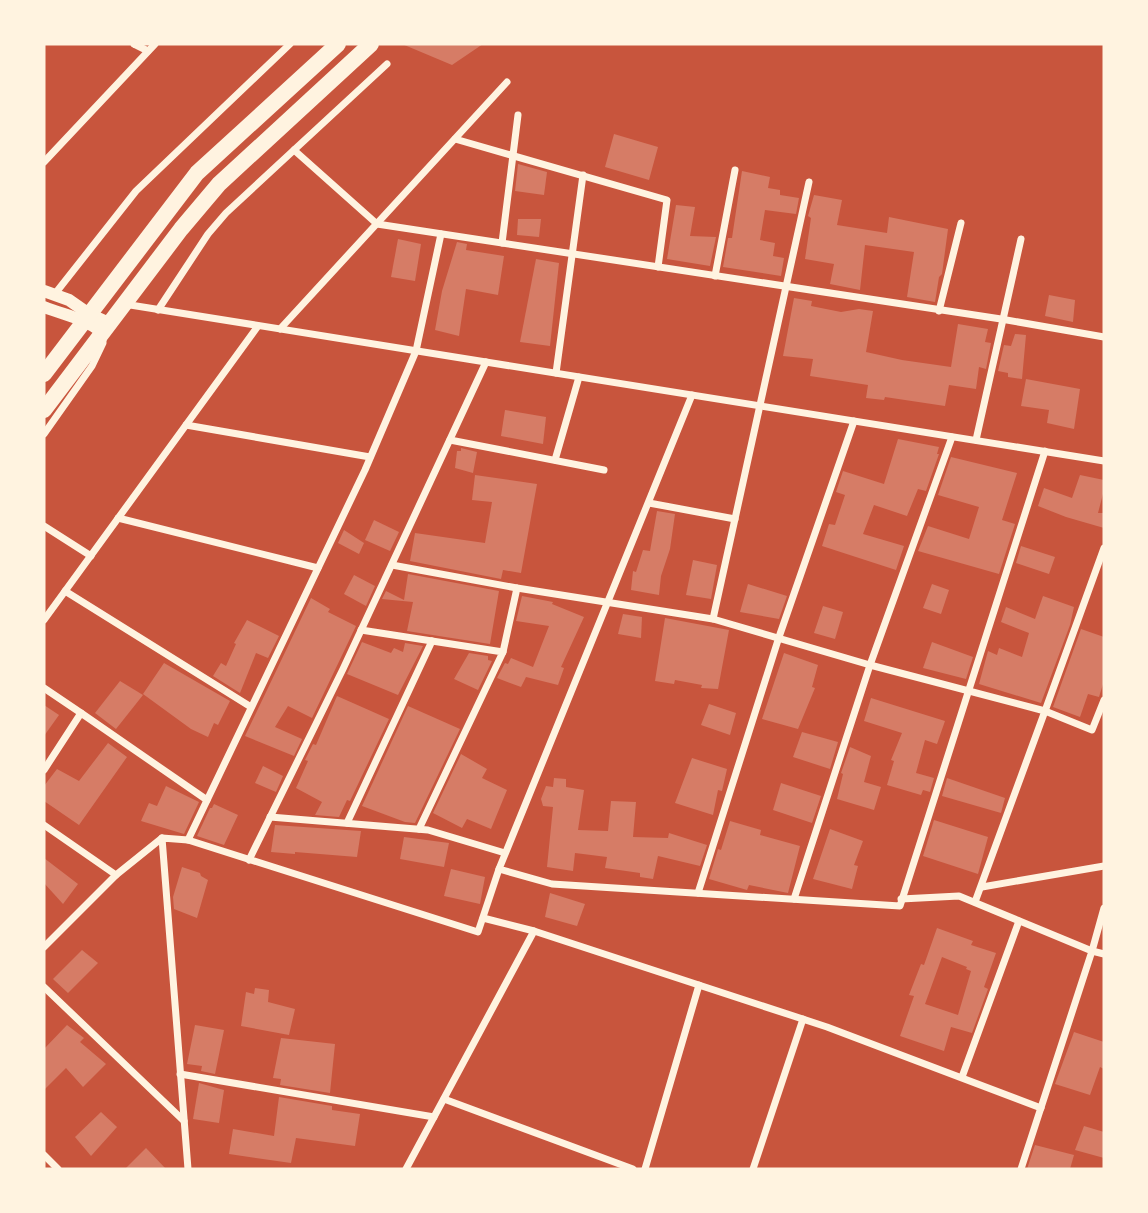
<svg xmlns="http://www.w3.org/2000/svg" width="1148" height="1213" font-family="'Open Sans',sans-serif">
	<rect width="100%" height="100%" fill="#c8553d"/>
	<!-- building -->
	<g fill="#d67c66" fill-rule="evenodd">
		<polygon points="402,44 483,44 452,65"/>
		<polygon points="614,134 658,147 649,180 605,167"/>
		<polygon points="518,164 547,172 544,195 515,191"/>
		<polygon points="742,171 770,177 768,188 780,190 780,195 799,198 796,214 765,210 760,240 775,243 773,256 784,258 781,276 723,267 728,238 732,238"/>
		<polygon points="814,195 842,200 837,225 887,233 889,217 948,229 942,274 939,277 935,302 907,297 914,252 865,245 860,290 830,284 834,264 805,259 811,218 808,216"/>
		<polygon points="676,205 695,207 690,236 716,237 710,266 667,259"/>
		<polygon points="518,219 541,219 539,237 517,235"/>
		<polygon points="398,239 421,244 415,281 391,277"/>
		<polygon points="457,242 467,244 466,250 504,256 498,295 466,289 459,336 435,330 442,291"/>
		<polygon points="536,259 559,263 550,346 520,342"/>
		<polygon points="1049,295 1075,300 1073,322 1045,316"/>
		<polygon points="794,298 812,301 811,306 841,312 859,309 873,311 866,352 902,360 951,367 958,324 988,329 985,342 991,343 986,369 979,367 976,389 949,385 945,406 885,397 884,400 866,398 868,385 810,376 813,359 783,356"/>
		<polygon points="1015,334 1026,335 1022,379 1008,377 1008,373 998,371 1004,345 1011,346"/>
		<polygon points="1026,379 1080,389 1074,429 1047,423 1049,410 1021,406"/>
		<polygon points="505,410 546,417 543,444 501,436"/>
		<polygon points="898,439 939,447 937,454 939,454 926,491 918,489 907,516 874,505 863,534 904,546 896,570 822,546 829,524 835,525 845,495 836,492 843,471 884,484"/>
		<polygon points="461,448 477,452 473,473 455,468 457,451 461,451"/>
		<polygon points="951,457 1017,473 1002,520 1015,524 999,574 918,551 928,526 969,539 979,507 938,495"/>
		<polygon points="475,475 537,484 521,573 503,570 501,579 410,561 415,533 485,543 492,502 472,500"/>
		<polygon points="1080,475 1104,480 1104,490 1098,513 1104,513 1104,528 1066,517 1038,506 1044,488 1072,498"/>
		<polygon points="657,511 675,514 670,549 661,576 659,595 631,590 633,571 636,572 643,550 650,551"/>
		<polygon points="374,520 399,532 390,551 365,540"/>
		<polygon points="344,530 364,543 359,554 338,543"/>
		<polygon points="1021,546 1055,557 1049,574 1016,563"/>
		<polygon points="693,560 717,565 711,599 686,595"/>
		<polygon points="408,574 499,591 490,644 407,631 413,602 382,599 386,591 404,600"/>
		<polygon points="354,575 375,586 366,606 344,594"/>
		<polygon points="748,584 787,596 779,619 740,612"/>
		<polygon points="932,584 949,590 941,614 923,608"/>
		<polygon points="522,596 553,602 552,604 584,617 561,667 564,668 558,685 526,677 521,687 497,678 505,663 508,664 511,658 533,667 549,626 516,621"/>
		<polygon points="1043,596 1074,607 1070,625 1041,703 979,684 988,651 997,655 999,648 1022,657 1029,633 1001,622 1006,607 1035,619"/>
		<polygon points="311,598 330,609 328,612 356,626 312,718 288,706 275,727 302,739 294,756 245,736"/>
		<polygon points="823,606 843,612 835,639 814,633"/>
		<polygon points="623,614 642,617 641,638 618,634"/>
		<polygon points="665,618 729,630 718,689 701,688 702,685 675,680 674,684 655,681"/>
		<polygon points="247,620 279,636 268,658 256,653 240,693 213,676 221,663 226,666 236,644 234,643"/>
		<polygon points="1081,629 1104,637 1104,681 1099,697 1088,694 1080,717 1053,707"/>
		<polygon points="362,642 391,653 394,648 403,652 405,643 423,646 398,695 347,674"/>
		<polygon points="932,642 973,657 966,679 923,668"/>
		<polygon points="469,653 488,656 488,660 492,661 478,690 454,679"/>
		<polygon points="784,653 818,665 812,687 815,688 798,729 762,719"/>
		<polygon points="164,663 230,701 218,725 214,723 208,737 191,729 143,694"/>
		<polygon points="120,681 143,695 116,729 95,713"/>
		<polygon points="337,696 389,719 350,801 347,800 339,817 315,815 322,802 296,788 308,761 305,760 313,744 316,745"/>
		<polygon points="871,698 945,721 937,744 925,740 916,773 934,778 930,792 923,790 921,795 887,785 894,761 891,760 902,733 864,721"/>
		<polygon points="709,704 736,713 730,735 701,725"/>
		<polygon points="44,705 59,715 44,736"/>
		<polygon points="408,706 460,729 415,823 405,822 362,806"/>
		<polygon points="802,732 838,742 830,769 793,757"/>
		<polygon points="108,743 127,757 79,825 44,801 44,786 57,769 79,781"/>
		<polygon points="850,747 871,756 864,782 881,787 874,810 837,799 843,774 841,773"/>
		<polygon points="461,754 487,769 482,778 507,790 491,829 467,819 462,828 433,813"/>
		<polygon points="692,758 727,769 722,791 718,790 713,815 675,803"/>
		<polygon points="263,766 283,776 276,792 255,783"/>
		<polygon points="554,778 566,779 566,787 584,790 578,830 608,831 611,801 636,802 633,837 668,838 669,833 707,845 700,866 658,856 653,879 640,877 640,873 605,868 607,857 575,853 573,871 547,867 553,807 543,806 541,799 546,786 553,787"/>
		<polygon points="947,778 1005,798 1001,813 942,796"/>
		<polygon points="781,783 821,796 812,823 773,810"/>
		<polygon points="166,786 199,802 184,834 141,821 149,803 157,806"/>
		<polygon points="214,804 238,815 224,845 197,836 210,808 212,808"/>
		<polygon points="934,820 988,837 978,874 923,856"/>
		<polygon points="730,821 761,830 760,835 800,846 788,893 749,885 747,890 709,879 718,849 721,850"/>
		<polygon points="275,825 361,831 357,857 295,852 295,854 271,852"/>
		<polygon points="830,829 863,841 854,865 858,866 852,889 813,879"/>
		<polygon points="404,837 449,843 444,867 400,859"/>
		<polygon points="44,858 78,884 63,904 44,883"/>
		<polygon points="182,867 200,873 201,876 208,880 197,918 174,909 173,897"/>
		<polygon points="451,869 485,877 480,904 444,896"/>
		<polygon points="550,893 585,904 577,926 545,917"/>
		<path d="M937 928 973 941 971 945 996 953 984 987 988 989 972 1033 951 1027 944 1051 900 1036 914 996 909 995 921 964 924 965ZM942 957 967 967 966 969 971 971 958 1015 925 1004Z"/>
		<polygon points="82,950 98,963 68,993 53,979"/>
		<polygon points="255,988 269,990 268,1002 295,1009 289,1035 241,1026 246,992 254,994"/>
		<polygon points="67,1025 84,1038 80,1042 106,1064 83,1087 66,1068 44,1090 44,1049"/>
		<polygon points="195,1025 224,1030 215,1074 201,1071 202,1066 187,1064"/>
		<polygon points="1074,1032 1104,1042 1104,1069 1100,1067 1090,1095 1055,1084"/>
		<polygon points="281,1038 335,1044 330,1093 280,1085 281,1079 273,1078"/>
		<polygon points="199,1083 224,1090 219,1123 193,1119"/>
		<polygon points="279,1097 332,1106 332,1110 360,1114 355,1146 296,1138 291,1163 229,1154 233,1129 274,1136"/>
		<polygon points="101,1112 117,1127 91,1156 75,1137"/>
		<polygon points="1084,1126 1104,1132 1104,1158 1075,1150"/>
		<polygon points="1035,1145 1074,1155 1070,1169 1027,1169"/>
		<polygon points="146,1148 166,1169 125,1169"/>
	</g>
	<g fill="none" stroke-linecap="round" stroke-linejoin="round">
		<!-- minor -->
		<g stroke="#fff3e0" stroke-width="7">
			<polyline points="134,44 148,51"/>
			<polyline points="455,139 667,200 658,267"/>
			<polyline points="294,150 377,224 1001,319 1104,337"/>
			<polyline points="44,162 155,44"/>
			<polyline points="809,182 713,619 870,665 1045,711 1104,548"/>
			<polyline points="502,243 518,115"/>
			<polyline points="715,276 735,170"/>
			<polyline points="54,295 136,191 290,44"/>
			<polyline points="124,304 1104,461"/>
			<polyline points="158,310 208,234 226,213 387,64"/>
			<polyline points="939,311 961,223"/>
			<polyline points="280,329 507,82"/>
			<polyline points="556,373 583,175"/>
			<polyline points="692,395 499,869 552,884 900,906 1045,451"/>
			<polyline points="186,425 370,457"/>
			<polyline points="44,434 92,366 103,343 103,340"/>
			<polyline points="450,440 604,470"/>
			<polyline points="976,440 1021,239"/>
			<polyline points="555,460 579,377"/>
			<polyline points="649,503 735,519"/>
			<polyline points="118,518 318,568"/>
			<polyline points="44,526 91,556"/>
			<polyline points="392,565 517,588 713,619"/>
			<polyline points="65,591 251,707"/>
			<polyline points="44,620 258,326"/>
			<polyline points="361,630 503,652 419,829"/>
			<polyline points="503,652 517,588"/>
			<polyline points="44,688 81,713"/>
			<polyline points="44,770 81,713 207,800"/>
			<polyline points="270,817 428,830 505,853"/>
			<polyline points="347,823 432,641"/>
			<polyline points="44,825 116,875 162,838"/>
			<polyline points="188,840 365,470 416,351 441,234"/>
			<polyline points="249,860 343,669 486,362"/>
			<polyline points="982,887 1104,866"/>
			<polyline points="698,893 779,637 854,421"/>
			<polyline points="794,899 870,665 952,437"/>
			<polyline points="901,899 959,896 1092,951 1021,1169"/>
			<polyline points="975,902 1045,711 1092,730 1104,700"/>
			<polyline points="1104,908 1092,951 1104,954"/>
			<polyline points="534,931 827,1027 1041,1108"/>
			<polyline points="44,947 116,875"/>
			<polyline points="44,987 184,1121"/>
			<polyline points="180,1074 434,1117"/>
			<polyline points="962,1077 1019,921"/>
			<polyline points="444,1099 633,1169"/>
			<polyline points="44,1155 58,1169"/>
			<polyline points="188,1169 162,838 188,840 478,932 499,869"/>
			<polyline points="406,1169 534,931 483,918"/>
			<polyline points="645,1169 699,985"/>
			<polyline points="753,1169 803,1019"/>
		</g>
		<!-- tertiary -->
		<g stroke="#fff3e0" stroke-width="12">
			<polyline points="44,291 69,300 89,314 109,323"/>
			<path d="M44 307C67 316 82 317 102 332"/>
		</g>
		<!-- trunk -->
		<g stroke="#fff3e0" stroke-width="16">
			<polyline points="44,374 197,173 338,44"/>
			<polyline points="44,410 181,229 219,184 371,44"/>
		</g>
	</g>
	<!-- border -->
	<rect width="1148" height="1213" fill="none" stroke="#fff3e0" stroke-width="91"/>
</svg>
